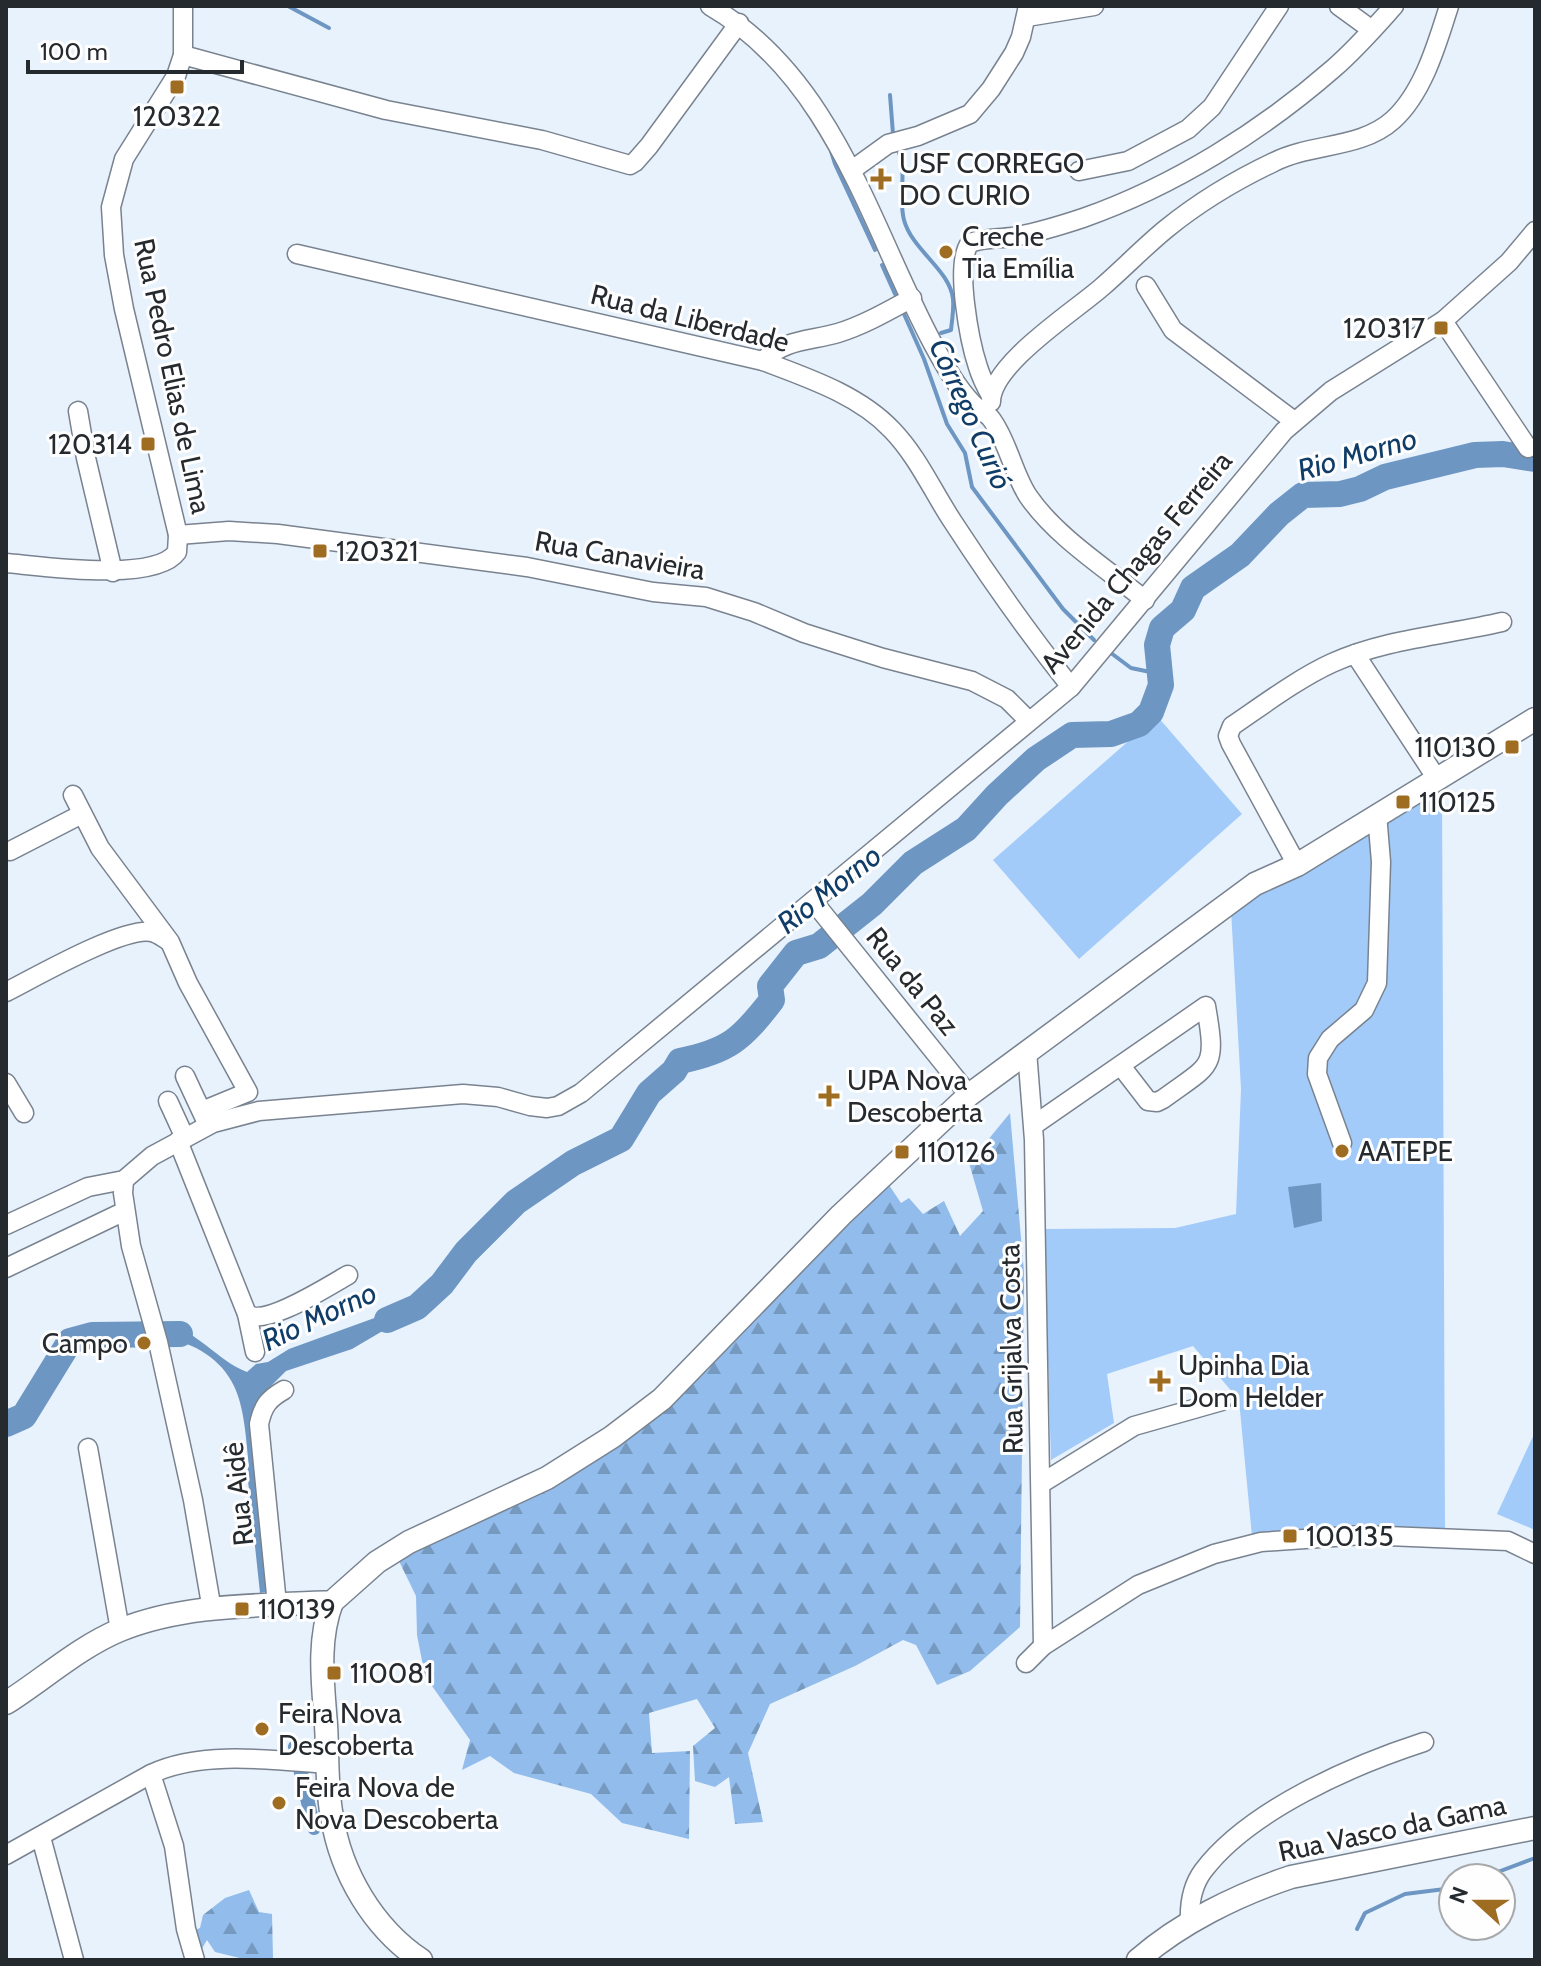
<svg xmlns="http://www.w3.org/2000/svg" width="1541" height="1966" font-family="Cabin,sans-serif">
	<defs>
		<pattern id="forest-firs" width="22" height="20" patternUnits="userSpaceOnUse" patternTransform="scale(2)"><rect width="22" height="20" fill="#91bceb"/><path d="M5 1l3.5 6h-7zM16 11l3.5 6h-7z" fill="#7699bf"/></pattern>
	</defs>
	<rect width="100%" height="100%" fill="#e8f2fd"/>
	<!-- forest -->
	<g fill="url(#forest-firs)">
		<polygon points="1010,1113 1024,1272 1020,1627 970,1671 937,1685 916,1645 903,1640 855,1666 770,1704 748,1753 763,1822 735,1824 729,1777 715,1787 695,1781 693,1746 715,1728 697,1699 649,1713 652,1753 690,1751 689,1839 622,1823 591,1794 514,1773 490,1756 462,1770 470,1740 425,1676 417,1635 416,1596 398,1559 649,1420 887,1182 901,1203 909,1198 923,1214 944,1201 960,1236 983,1211 969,1163"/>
		<polygon points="249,1890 259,1912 272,1914 273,1959 248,1960 215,1952 207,1940 200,1952 193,1931 200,1928 203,1915 225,1898"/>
	</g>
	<!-- park -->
	<g fill="#a2cbf9">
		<polygon points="1157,716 1242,814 1079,959 993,860"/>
		<polygon points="1442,788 1445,1531 1252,1536 1239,1400 1193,1346 1107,1374 1114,1423 1051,1460 1044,1229 1175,1228 1236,1214 1241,1089 1231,910"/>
		<polygon points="1535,1432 1535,1530 1497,1514"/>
	</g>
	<!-- water -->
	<g fill="#6d96c3">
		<polygon points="1321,1183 1322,1221 1294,1228 1288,1187"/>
		<path d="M413 1304 420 1309 352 1349 286 1371 259 1398 254 1422 270 1591 260 1593 247 1471 249 1466C246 1441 245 1409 234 1386 222 1360 194 1342 166 1339L164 1324C198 1330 216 1360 247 1372L256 1364 268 1362 289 1349Z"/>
	</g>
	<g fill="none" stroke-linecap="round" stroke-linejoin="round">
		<!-- stream -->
		<g stroke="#6d96c3" stroke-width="4">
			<polyline points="288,6 329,28"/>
			<polyline points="890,95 893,134"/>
			<polyline points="831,151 835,164 875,250"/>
			<path d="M899 152C907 175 898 197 904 220 912 250 950 270 953 299 954 309 952 320 951 330L941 333"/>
			<polyline points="882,265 895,294"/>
			<polyline points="904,314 924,359 947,424 965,453 972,487 1063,609 1094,640"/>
			<polyline points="1111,653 1131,668 1160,674"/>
			<polyline points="1482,1878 1535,1858"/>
			<polyline points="1357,1929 1365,1913 1405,1894 1453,1888"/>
		</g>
		<!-- canal -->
		<polyline stroke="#6d96c3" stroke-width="14" points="295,1747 314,1828"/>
		<!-- river -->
		<g stroke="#6d96c3" stroke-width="26">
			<path d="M387 1320 417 1307 442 1284 466 1252 516 1202 573 1163 621 1139 649 1093 674 1071 680 1061C729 1051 742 1039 772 1000L770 986 796 953 819 946 872 904 913 863 966 829 997 795 1036 759 1072 735 1111 734 1139 724 1151 712 1161 685 1157 645 1162 628 1183 610 1193 588 1240 555 1279 514 1303 495 1340 494 1360 489 1385 477 1475 455 1503 454 1535 459"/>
			<polyline points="6,1424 24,1416 70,1341 92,1335 180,1334"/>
		</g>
		<defs>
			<g id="minor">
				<path d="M710 6C834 78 870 226 933 344 944 364 957 388 973 404 979 410 987 413 992 420 1008 442 1013 473 1028 496 1056 537 1107 569 1145 600"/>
				<polyline points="1339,6 1372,30"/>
				<polyline points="1027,17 1094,6"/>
				<polyline points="183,55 386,110 542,140 630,165 635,162 649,146 739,23"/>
				<polyline points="852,170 888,144 918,136 970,114 991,89 1014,53 1021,37 1028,6"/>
				<polyline points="1079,171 1128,161 1188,129 1212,107 1279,6"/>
				<path d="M297 254 763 361C808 378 859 395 892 430 918 457 933 492 953 522 990 579 1029 634 1071 687"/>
				<polyline points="1146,286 1173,330 1294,421"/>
				<polyline points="1443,321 1528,448"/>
				<path d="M763 361C784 339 811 341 838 333 864 325 888 311 912 298"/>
				<path d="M991 396C986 387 981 377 978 367 970 343 954 263 970 243 983 238 998 239 1012 237 1036 233 1059 226 1083 218 1174 186 1262 131 1334 68 1356 49 1375 27 1394 6"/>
				<path d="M991 402C991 364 1075 311 1102 287 1124 268 1144 247 1166 229 1198 203 1236 180 1274 162 1311 143 1361 149 1393 120 1423 93 1437 44 1449 6"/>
				<polyline points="78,411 86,458 113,572"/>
				<polyline points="178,535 229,531 278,534 527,567 653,592 706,597 754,612 804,633 883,658 972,681 1007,699 1028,720"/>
				<path d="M6 563C41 566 155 583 177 552L178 535 124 309 114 255 111 207 124 159 176 76 183 55V6"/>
				<polyline points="1355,654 1437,779"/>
				<polyline points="73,795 100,848 170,942 188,983 248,1092 202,1111"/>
				<polyline points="10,851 82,814"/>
				<path d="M1297 865 1231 744 1228 736 1232 726C1263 705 1299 678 1332 663 1385 639 1446 635 1502 622"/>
				<polyline points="813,901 969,1095"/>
				<path d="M6 992C34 978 122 927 151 932 157 933 162 937 167 940"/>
				<polyline points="1027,1051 1034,1140 1043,1646"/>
				<polyline points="185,1076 206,1121"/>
				<polyline points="6,1083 24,1113"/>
				<polyline points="168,1101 185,1138"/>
				<path d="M1034 1125 1206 1006C1217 1070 1212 1063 1163 1099L1157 1102 1148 1101 1121 1066"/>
				<polyline points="178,1141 247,1314 255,1352"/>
				<polyline points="1342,1143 1317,1074 1318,1058 1330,1039 1364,1010 1377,983 1381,862 1377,814"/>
				<polyline points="124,1180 123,1193 131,1246 158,1342 193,1500 212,1610"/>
				<polyline points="6,1225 88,1187 124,1180 152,1156 213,1123 259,1111 463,1094 498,1097 530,1106 547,1108 558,1106 581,1093 1071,687 1284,431 1331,391 1443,321 1509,262 1535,231"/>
				<polyline points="6,1268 125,1211"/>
				<path d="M247 1314C266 1327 328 1286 348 1275"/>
				<polyline points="88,1448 120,1630"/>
				<polyline points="1042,1483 1134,1426 1222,1401"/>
				<path d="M277 1604 259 1424C263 1406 268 1399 284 1390"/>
				<polyline points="1026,1663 1043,1646 1138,1585 1214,1554 1261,1542 1363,1535 1484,1540 1508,1541 1535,1554"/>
				<polyline points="151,1774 174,1846 186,1929 195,1960"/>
				<polyline points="41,1837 74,1960"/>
				<path d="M6 1855 151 1774C201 1750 273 1760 327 1764"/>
				<path d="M1190 1924C1189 1906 1192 1886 1203 1871 1249 1810 1353 1765 1424 1742"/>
			</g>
			<g id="major">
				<path d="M332 1602C317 1641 323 1684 326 1725 328 1755 326 1787 332 1817 341 1873 373 1928 421 1960"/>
				<path d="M6 1703C44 1679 79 1647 120 1630 186 1603 263 1606 332 1602L377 1562 409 1542 547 1478 612 1437 662 1399 841 1215 969 1095 1255 884 1297 865 1535 719"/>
				<path d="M1138 1960C1180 1923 1237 1895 1291 1877L1535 1828"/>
			</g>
		</defs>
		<!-- minor casing -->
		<use href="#minor" stroke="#798390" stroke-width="21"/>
		<!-- major casing -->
		<use href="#major" stroke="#798390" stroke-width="25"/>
		<!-- minor -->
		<use href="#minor" stroke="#fff" stroke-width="18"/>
		<!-- major -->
		<use href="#major" stroke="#fff" stroke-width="22"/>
	</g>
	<!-- markers -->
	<g fill="#9f6d22" stroke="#fefefe" stroke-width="3">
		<rect x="169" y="79" width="16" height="16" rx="4"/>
		<path d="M877 167h8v8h8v8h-8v8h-8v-8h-8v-8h8z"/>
		<circle cx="946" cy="252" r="8"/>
		<rect x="1433" y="320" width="16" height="16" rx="4"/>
		<rect x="140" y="436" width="16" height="16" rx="4"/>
		<rect x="312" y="543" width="16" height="16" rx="4"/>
		<rect x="1504" y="739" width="16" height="16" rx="4"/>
		<rect x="1395" y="794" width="16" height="16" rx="4"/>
		<path d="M825 1084h8v8h8v8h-8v8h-8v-8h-8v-8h8z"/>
		<circle cx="1342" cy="1151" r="8"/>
		<rect x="894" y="1144" width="16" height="16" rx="4"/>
		<circle cx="144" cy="1343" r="8"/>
		<path d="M1156 1369h8v8h8v8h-8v8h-8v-8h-8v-8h8z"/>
		<rect x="1282" y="1528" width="16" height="16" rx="4"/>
		<rect x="234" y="1601" width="16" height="16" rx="4"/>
		<rect x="326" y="1665" width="16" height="16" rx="4"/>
		<circle cx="262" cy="1729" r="8"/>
		<circle cx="279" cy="1803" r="8"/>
	</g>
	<g text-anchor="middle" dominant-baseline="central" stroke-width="6" stroke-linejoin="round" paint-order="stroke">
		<!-- poi labels -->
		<g font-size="28" fill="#252a2f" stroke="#fefefe" text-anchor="start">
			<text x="177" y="116" text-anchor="middle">120322</text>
			<text x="899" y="163">USF CORREGO<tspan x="899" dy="32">DO CURIO</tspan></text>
			<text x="962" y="236">Creche<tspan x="962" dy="32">Tia Emília</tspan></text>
			<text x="1425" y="328" text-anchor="end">120317</text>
			<text x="132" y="444" text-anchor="end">120314</text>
			<text x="336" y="551">120321</text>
			<text x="1496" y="747" text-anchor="end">110130</text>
			<text x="1419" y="802">110125</text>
			<text x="847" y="1080">UPA Nova<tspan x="847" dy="32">Descoberta</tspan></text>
			<text x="1358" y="1151">AATEPE</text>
			<text x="918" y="1152">110126</text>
			<text x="128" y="1343" text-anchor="end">Campo</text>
			<text x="1178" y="1365">Upinha Dia<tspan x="1178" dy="32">Dom Helder</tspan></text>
			<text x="1306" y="1536">100135</text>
			<text x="258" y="1609">110139</text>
			<text x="350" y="1673">110081</text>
			<text x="278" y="1713">Feira Nova<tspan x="278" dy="32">Descoberta</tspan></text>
			<text x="295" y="1787">Feira Nova de<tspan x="295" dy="32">Nova Descoberta</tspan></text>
		</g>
		<!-- street labels -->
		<g font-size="28" fill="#252a2f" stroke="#fefefe">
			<text transform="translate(690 318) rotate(14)">Rua da Liberdade</text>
			<text transform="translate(173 376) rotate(78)">Rua Pedro Elias de Lima</text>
			<text transform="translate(620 555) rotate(10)">Rua Canavieira</text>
			<text transform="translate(1136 562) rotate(-50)">Avenida Chagas Ferreira</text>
			<text transform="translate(913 981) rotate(51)">Rua da Paz</text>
			<text transform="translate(1011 1349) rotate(-91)">Rua Grijalva Costa</text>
			<text transform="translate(238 1494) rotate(-96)">Rua Aidê</text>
			<text transform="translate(1392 1828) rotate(-12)">Rua Vasco da Gama</text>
		</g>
		<!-- water labels -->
		<g font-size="30" font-style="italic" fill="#103d68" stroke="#fefefe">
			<text transform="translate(971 414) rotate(66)">Córrego Curió</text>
			<text transform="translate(1357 454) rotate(-16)">Rio Morno</text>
			<text transform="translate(829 889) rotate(-38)">Rio Morno</text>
			<text transform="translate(319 1316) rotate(-25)">Rio Morno</text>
		</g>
	</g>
	<!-- border -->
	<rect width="1541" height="1966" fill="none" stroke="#252a2f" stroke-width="16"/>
	<!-- north arrow -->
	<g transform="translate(1477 1902) rotate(291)"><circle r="38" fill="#fefefe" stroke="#a7a9ab" stroke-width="2"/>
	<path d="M0-6L14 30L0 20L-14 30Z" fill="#9f6d22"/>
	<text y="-12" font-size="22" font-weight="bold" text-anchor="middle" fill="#252a2f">N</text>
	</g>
	<!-- scale -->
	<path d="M28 60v12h214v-12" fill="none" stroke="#252a2f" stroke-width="4"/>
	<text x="40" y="60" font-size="24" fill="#252a2f" stroke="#fefefe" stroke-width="6" paint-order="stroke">100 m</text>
</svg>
